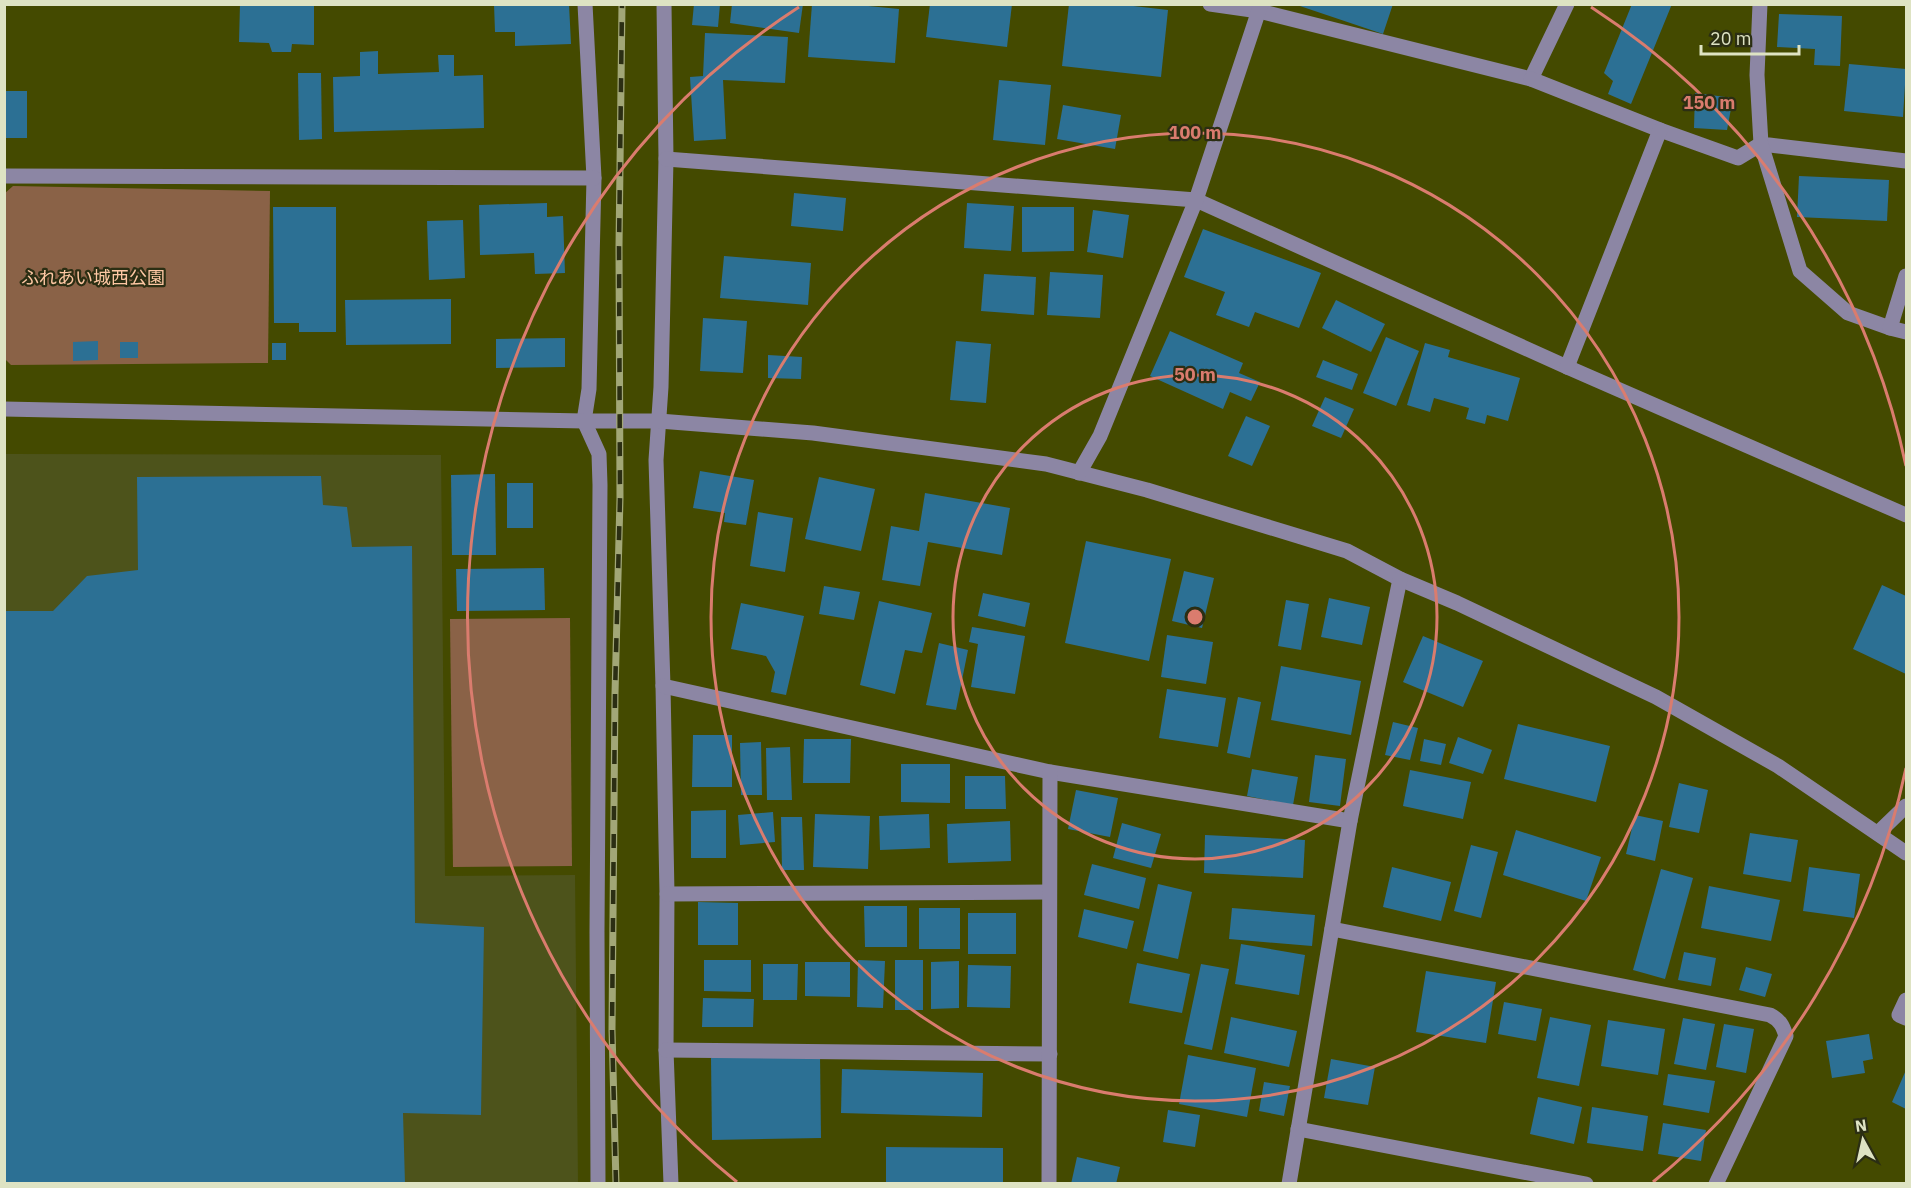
<svg xmlns="http://www.w3.org/2000/svg" width="1911" height="1188" font-family="'IBM Plex Sans','Noto Sans JP',sans-serif">
	<rect width="100%" height="100%" fill="#444a00"/>
	<!-- built -->
	<polygon fill="#4d531b" points="5,454 441,455 445,876 575,875 578,1183 5,1184"/>
	<!-- green -->
	<g fill="#8a6247">
		<polygon points="13,186 270,191 268,363 11,365 5,359 4,194"/>
		<polygon points="570,618 572,866 453,867 450,619"/>
	</g>
	<!-- building -->
	<g fill="#2c7094">
		<polygon points="240,4 314,4 314,45 292,44 291,52 272,52 269,43 239,42"/>
		<polygon points="494,4 569,4 571,44 515,46 515,32 495,32"/>
		<polygon points="694,4 720,4 718,27 692,25"/>
		<polygon points="732,4 803,4 799,33 730,23"/>
		<polygon points="812,4 848,4 899,9 895,63 808,57"/>
		<polygon points="930,4 1012,4 1007,47 926,37"/>
		<polygon points="1069,4 1116,4 1168,10 1161,77 1062,66"/>
		<polygon points="1294,4 1393,4 1383,34"/>
		<polygon points="1632,4 1672,4 1631,104 1608,94 1613,81 1604,73"/>
		<polygon points="1779,14 1842,16 1840,66 1814,65 1815,49 1777,47"/>
		<polygon points="705,33 788,37 785,83 723,80 726,139 694,141 690,77 703,76"/>
		<polygon points="378,51 378,74 439,72 438,55 454,55 454,76 483,75 484,128 334,132 333,77 360,76 360,52"/>
		<polygon points="1849,64 1906,69 1903,117 1844,111"/>
		<polygon points="298,73 321,73 322,139 299,140"/>
		<polygon points="999,80 1051,85 1045,145 993,140"/>
		<rect x="4" y="91" width="23" height="47"/>
		<polygon points="1695,93 1733,98 1727,130 1694,128"/>
		<polygon points="1063,105 1121,115 1115,149 1057,139"/>
		<polygon points="1799,176 1889,180 1887,221 1797,217"/>
		<polygon points="794,193 846,198 843,231 791,226"/>
		<polygon points="547,203 547,217 563,216 565,273 535,274 534,253 480,255 479,205"/>
		<polygon points="967,203 1014,206 1011,251 964,248"/>
		<polygon points="273,207 336,207 336,332 299,332 299,323 274,323"/>
		<polygon points="1022,207 1074,207 1074,251 1022,252"/>
		<polygon points="1093,210 1129,215 1123,258 1087,252"/>
		<polygon points="463,220 465,278 429,280 427,221"/>
		<polygon points="1203,229 1321,273 1299,328 1255,312 1249,327 1216,315 1225,292 1184,277"/>
		<polygon points="724,256 811,263 808,305 720,298"/>
		<polygon points="1050,272 1103,275 1100,318 1047,315"/>
		<polygon points="984,274 1036,277 1034,315 981,311"/>
		<polygon points="451,299 451,344 346,345 345,300"/>
		<polygon points="1336,300 1385,324 1371,352 1322,328"/>
		<polygon points="703,318 747,321 743,373 700,371"/>
		<polygon points="1170,331 1243,363 1239,373 1260,382 1251,401 1230,392 1223,409 1150,376"/>
		<polygon points="1386,337 1419,351 1396,406 1363,393"/>
		<polygon points="565,338 565,367 496,368 496,339"/>
		<polygon points="98,341 98,360 73,361 73,342"/>
		<polygon points="956,341 991,344 986,403 950,400"/>
		<rect x="120" y="342" width="18" height="16"/>
		<rect x="272" y="343" width="14" height="17"/>
		<polygon points="1425,343 1450,350 1448,357 1520,378 1508,421 1487,415 1485,424 1466,419 1469,408 1434,398 1430,412 1407,405"/>
		<polygon points="768,355 802,357 801,379 768,378"/>
		<polygon points="1323,360 1358,374 1352,390 1316,377"/>
		<polygon points="1325,397 1354,409 1341,438 1312,426"/>
		<polygon points="1246,416 1270,426 1252,466 1228,456"/>
		<polygon points="700,471 754,480 746,525 724,522 725,513 693,508"/>
		<polygon points="495,474 496,555 452,555 451,475"/>
		<polygon points="321,476 323,505 347,507 352,547 412,546 415,923 484,927 481,1115 403,1113 405,1184 4,1184 4,611 53,611 87,576 138,570 137,477"/>
		<polygon points="819,477 875,489 861,551 805,539"/>
		<rect x="507" y="483" width="26" height="45"/>
		<polygon points="925,493 1010,508 1002,555 928,542 920,586 882,580 891,526 919,531"/>
		<polygon points="758,512 793,518 785,572 750,566"/>
		<polygon points="1086,541 1171,559 1149,661 1065,643"/>
		<polygon points="544,568 545,610 457,611 456,569"/>
		<polygon points="1184,571 1214,578 1202,628 1172,621"/>
		<polygon points="1882,585 1906,596 1906,674 1853,649"/>
		<polygon points="824,586 860,592 854,620 819,614"/>
		<polygon points="983,593 1030,603 1025,627 978,616"/>
		<polygon points="1329,598 1370,607 1362,645 1321,637"/>
		<polygon points="1286,600 1309,604 1301,650 1278,646"/>
		<polygon points="879,601 932,613 922,653 905,650 895,694 860,685"/>
		<polygon points="741,603 804,616 786,695 771,692 775,672 766,656 731,649"/>
		<polygon points="972,627 1025,636 1015,694 971,687 978,644 969,642"/>
		<polygon points="1167,635 1213,642 1206,684 1161,677"/>
		<polygon points="1423,636 1483,661 1463,707 1403,682"/>
		<polygon points="939,643 968,650 956,710 926,705"/>
		<polygon points="1281,666 1361,681 1351,735 1271,720"/>
		<polygon points="1167,689 1226,698 1218,747 1159,738"/>
		<polygon points="1238,697 1261,702 1250,758 1227,753"/>
		<polygon points="1393,722 1418,728 1410,760 1385,755"/>
		<polygon points="1518,724 1610,746 1596,802 1504,779"/>
		<polygon points="693,735 732,735 732,787 692,787"/>
		<polygon points="1458,737 1492,750 1483,774 1449,763"/>
		<polygon points="804,739 851,739 850,783 803,783"/>
		<polygon points="1424,739 1446,744 1441,765 1420,761"/>
		<polygon points="761,742 762,795 741,795 740,743"/>
		<polygon points="790,747 792,800 767,800 766,748"/>
		<polygon points="1315,755 1346,759 1340,806 1309,802"/>
		<polygon points="901,764 950,764 950,803 901,802"/>
		<polygon points="1252,769 1298,777 1293,805 1247,796"/>
		<polygon points="1410,770 1471,782 1463,819 1403,806"/>
		<polygon points="965,776 1005,776 1006,809 965,809"/>
		<polygon points="1679,783 1708,790 1699,833 1669,827"/>
		<polygon points="1076,790 1118,798 1110,837 1068,829"/>
		<polygon points="726,810 726,858 691,858 691,811"/>
		<polygon points="773,812 775,842 740,845 738,815"/>
		<polygon points="815,814 870,816 868,869 813,867"/>
		<polygon points="929,814 930,848 880,850 879,816"/>
		<polygon points="1635,815 1663,821 1655,861 1626,854"/>
		<polygon points="781,817 802,817 804,870 782,870"/>
		<polygon points="1010,821 1011,861 948,863 947,824"/>
		<polygon points="1122,823 1161,834 1151,868 1113,858"/>
		<polygon points="1516,830 1601,857 1586,901 1503,875"/>
		<polygon points="1750,833 1798,840 1791,882 1743,874"/>
		<polygon points="1205,835 1305,840 1303,878 1204,873"/>
		<polygon points="1471,845 1498,852 1481,918 1454,911"/>
		<polygon points="1092,864 1146,878 1139,909 1084,895"/>
		<polygon points="1392,867 1451,882 1441,921 1383,907"/>
		<polygon points="1809,867 1860,874 1854,918 1803,911"/>
		<polygon points="1661,869 1693,878 1665,979 1633,970"/>
		<polygon points="1158,884 1192,892 1178,959 1143,951"/>
		<polygon points="1709,886 1780,900 1771,941 1701,928"/>
		<polygon points="698,902 738,903 738,945 698,945"/>
		<polygon points="864,906 907,906 907,947 865,947"/>
		<rect x="919" y="908" width="41" height="41"/>
		<polygon points="1232,908 1315,915 1312,946 1229,939"/>
		<polygon points="1084,909 1134,921 1127,949 1078,937"/>
		<rect x="968" y="913" width="48" height="41"/>
		<polygon points="1241,944 1305,955 1299,995 1235,984"/>
		<polygon points="1684,952 1716,958 1711,986 1678,980"/>
		<polygon points="704,960 751,960 751,992 704,991"/>
		<polygon points="858,960 885,961 883,1008 857,1007"/>
		<rect x="895" y="960" width="28" height="50"/>
		<polygon points="959,961 959,1008 931,1009 931,962"/>
		<polygon points="805,962 850,962 850,997 805,996"/>
		<polygon points="1137,963 1190,974 1182,1013 1129,1003"/>
		<polygon points="763,964 798,964 797,1000 763,1000"/>
		<polygon points="1201,964 1229,969 1212,1050 1184,1044"/>
		<polygon points="968,965 1011,966 1010,1008 967,1007"/>
		<polygon points="1746,967 1772,974 1765,997 1739,990"/>
		<polygon points="1426,971 1496,982 1486,1043 1416,1032"/>
		<polygon points="703,998 754,999 753,1027 702,1027"/>
		<polygon points="1504,1002 1542,1009 1536,1041 1498,1034"/>
		<polygon points="1231,1017 1297,1031 1289,1067 1224,1053"/>
		<polygon points="1550,1017 1591,1025 1579,1086 1537,1078"/>
		<polygon points="1683,1018 1715,1024 1706,1070 1674,1064"/>
		<polygon points="1608,1020 1665,1029 1658,1075 1601,1066"/>
		<polygon points="1724,1024 1754,1029 1746,1073 1716,1067"/>
		<polygon points="1869,1034 1873,1059 1863,1061 1865,1073 1832,1078 1826,1041"/>
		<polygon points="1188,1055 1256,1068 1247,1117 1179,1104"/>
		<polygon points="820,1056 821,1138 712,1140 711,1058"/>
		<polygon points="1331,1059 1375,1067 1368,1105 1324,1098"/>
		<polygon points="842,1069 983,1073 982,1117 841,1113"/>
		<polygon points="1906,1070 1906,1109 1892,1102"/>
		<polygon points="1668,1074 1715,1081 1709,1113 1663,1105"/>
		<polygon points="1264,1082 1290,1086 1284,1116 1259,1111"/>
		<polygon points="1538,1097 1582,1107 1574,1144 1530,1134"/>
		<polygon points="1592,1107 1648,1116 1643,1151 1587,1143"/>
		<polygon points="1168,1110 1200,1115 1195,1147 1163,1142"/>
		<polygon points="1663,1123 1706,1130 1701,1161 1658,1154"/>
		<polygon points="886,1147 1003,1148 1003,1184 886,1184"/>
		<polygon points="1077,1157 1120,1167 1116,1184 1071,1184"/>
	</g>
	<g fill="none" stroke-linecap="round" stroke-linejoin="round">
		<!-- minor -->
		<g stroke="#8c86a4" stroke-width="15">
			<polyline points="585,4 594,178 589,389 584,421 599,454 600,485 597,932 598,1184"/>
			<polyline points="664,4 666,159 661,387 656,460 663,686 667,894 666,1050 671,1184"/>
			<polyline points="1210,4 1259,11 1531,79 1567,4"/>
			<polyline points="1760,4 1757,75 1761,144 1906,161"/>
			<polyline points="1531,79 1660,130 1738,158 1761,144 1800,271 1848,313 1890,328"/>
			<polyline points="666,159 1196,200 1567,367 1906,515"/>
			<polyline points="4,176 594,178"/>
			<polyline points="1906,276 1890,328 1906,332"/>
			<polyline points="1567,367 1660,130"/>
			<polyline points="4,409 584,421 659,421 813,433 1046,464 1147,490 1347,551 1400,579 1457,603 1656,697 1778,766 1906,853"/>
			<polyline points="1079,473 1100,436 1196,200 1261,4"/>
			<polyline points="663,686 1050,772 1350,821"/>
			<polyline points="1878,833 1906,806"/>
			<polyline points="667,894 1049,892"/>
			<path d="M1332 929 1770 1015C1780 1020 1783 1026 1786 1036L1716 1184"/>
			<polyline points="1906,1000 1899,1015 1906,1018"/>
			<polyline points="666,1050 1050,1054"/>
			<polyline points="1298,1129 1586,1184"/>
			<polyline points="1049,1184 1050,772"/>
			<polyline points="1289,1184 1350,821 1400,579"/>
		</g>
		<defs>
			<polyline id="rail" points="616,1184 612,1030 615,694 620,498 619,247 622,4"/>
		</defs>
		<!-- rail casing -->
		<use href="#rail" stroke="#a2a777" stroke-width="7"/>
		<!-- rail -->
		<use href="#rail" stroke="#2b2e13" stroke-width="4.5" stroke-dasharray="14" stroke-linecap="butt"/>
	</g>
	<!-- distance rings -->
	<g fill="none" stroke="#da7c6e" stroke-width="3">
		<circle cx="1195" cy="617" r="242"/>
		<circle cx="1195" cy="617" r="484"/>
		<path d="M1906 768A727 727 0 0 1 1653 1182M737 1182A727 727 0 0 1 799 7M1591 7A727 727 0 0 1 1906 466"/>
	</g>
	<g text-anchor="middle" dominant-baseline="central" stroke-width="4.5" stroke-linejoin="round" paint-order="stroke">
		<!-- park labels -->
		<g font-size="18" fill="#fdc7a3" stroke="#2b2e13">
			<text x="93" y="277">ふれあい城西公園</text>
		</g>
	</g>
	<circle cx="1195" cy="617" r="9" fill="#da7c6e" stroke="#2b2e13" stroke-width="3"/>
	<g font-size="18" text-anchor="middle" font-weight="bold" fill="#da7c6e" stroke="#2b2e13" stroke-width="4.5" stroke-linejoin="round" paint-order="stroke">
		<text x="1709" y="109">150 m</text>
		<text x="1195" y="139">100 m</text>
		<text x="1195" y="381">50 m</text>
	</g>
	<!-- border -->
	<rect width="1911" height="1188" fill="none" stroke="#dee3c3" stroke-width="12"/>
	<!-- north arrow -->
	<g transform="translate(1863 1140) rotate(352)" stroke="#2b2e13" stroke-width="4.5" paint-order="stroke">
	<path d="M0-4.5L10 22L0 15L-10 22Z" fill="#dee3c3"/>
	<text y="-9" font-size="16" font-weight="bold" text-anchor="middle" fill="#dee3c3">N</text>
	</g>
	<!-- scale -->
	<path d="M1701 45v9h98v-9" fill="none" stroke="#dee3c3" stroke-width="3"/>
	<text x="1710" y="45" font-size="18" fill="#dee3c3" stroke="#2b2e13" stroke-width="4.5" paint-order="stroke">20 m</text>
</svg>
